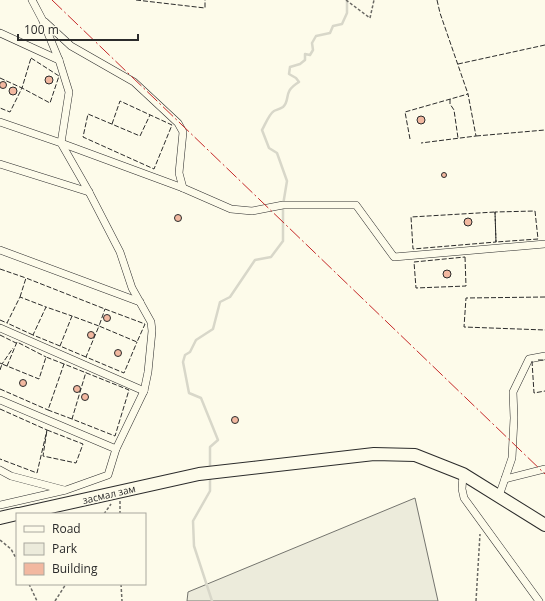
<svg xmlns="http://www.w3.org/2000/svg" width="545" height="601" font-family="'Open Sans',sans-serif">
	<rect width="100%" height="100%" fill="#fdfbea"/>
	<!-- green -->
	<polygon fill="#ecebdb" stroke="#74746e" points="415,498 438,601 187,601 188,592"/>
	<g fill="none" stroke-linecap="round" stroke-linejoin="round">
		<!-- stream -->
		<g stroke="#d8d7c9" stroke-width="2.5">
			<path d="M210 469V447L218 440 201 398 189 393 183 362 185 355 190 352 196 340 213 329 220 302 230 297 255 260 271 257 283 241V205L287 181 277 153 269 148 262 130C265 125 269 114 274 111 276 110 280 109 283 107 291 100 282 92 299 82L296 78 289 74 290 67 300 64 305 60V54L310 55 313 50 312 43 316 36 330 33 333 26 342 24 347 13V0"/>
			<polyline points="210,476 210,491 193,521 194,546 212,601"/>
		</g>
	</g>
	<!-- building -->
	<g fill="#f2b8a0" stroke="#2b2b2b">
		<circle cx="49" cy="80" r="4"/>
		<circle cx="3" cy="85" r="3.5"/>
		<circle cx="13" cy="91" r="4"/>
		<circle cx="421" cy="120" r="4"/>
		<circle cx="444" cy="175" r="2.5"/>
		<circle cx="178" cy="218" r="3.5"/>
		<circle cx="468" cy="222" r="4"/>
		<circle cx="447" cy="274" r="4"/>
		<circle cx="107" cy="318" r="3.5"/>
		<circle cx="91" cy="335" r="3.5"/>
		<circle cx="118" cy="353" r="3.5"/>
		<circle cx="23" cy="383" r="3.5"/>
		<circle cx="77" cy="389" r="3.5"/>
		<circle cx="85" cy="397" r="3.5"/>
		<circle cx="235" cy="420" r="3.5"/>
	</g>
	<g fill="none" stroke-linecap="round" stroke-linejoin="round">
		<defs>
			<g id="minor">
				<polyline points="32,0 42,19 59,60 69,92 61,143 183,188 231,209 252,211 283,205 356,205 394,257 545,244"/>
				<polyline points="45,22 71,46 134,82 178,123 183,132 179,173 183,188"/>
				<polyline points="0,33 59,60"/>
				<polyline points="0,122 61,143 89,192 120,252 132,288 151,322 152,331 148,372 144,391 116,449 108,475 66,490 0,505"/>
				<polyline points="0,164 89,192"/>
				<polyline points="0,250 140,302"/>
				<polyline points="0,328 144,391"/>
				<polyline points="0,400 116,449"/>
				<polyline points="0,470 11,476 64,490"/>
				<polyline points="463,474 462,489 464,498 539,601"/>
				<polyline points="505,479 545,469"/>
				<polyline points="499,496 512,458 514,418 513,392 529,359 545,356"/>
			</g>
			<g id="trunk">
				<polyline points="19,514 199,474 374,454 415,455 463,474 545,525"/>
				<polyline points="0,518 17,514"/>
			</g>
		</defs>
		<!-- minor casing -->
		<use href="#minor" stroke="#2b2b2b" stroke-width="8"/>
		<!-- trunk casing -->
		<use href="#trunk" stroke="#2b2b2b" stroke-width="14"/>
		<!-- path -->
		<g stroke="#6a6964" stroke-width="1.5" stroke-dasharray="3 2" stroke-linecap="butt">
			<polyline points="346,0 370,18 374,0"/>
			<polyline points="104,514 111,504"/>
			<polyline points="120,514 120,501"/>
			<polyline points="0,540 11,549 17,560"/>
			<polyline points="29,584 37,601"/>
			<polyline points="121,584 122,601"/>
			<polyline points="55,601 66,584"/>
			<polyline points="476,601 480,534"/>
		</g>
		<!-- minor -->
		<use href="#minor" stroke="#fdfbea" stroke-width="7"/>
		<!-- trunk -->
		<use href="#trunk" stroke="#fdfbea" stroke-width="12"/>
		<!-- fence -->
		<g stroke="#2b2b2b" stroke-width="1" stroke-dasharray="5 2" stroke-linecap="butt">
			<polyline points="136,0 205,8 205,0"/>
			<polyline points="437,0 440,13 468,94"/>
			<polygon points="31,58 59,76 50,103 22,88"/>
			<polyline points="458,64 545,45"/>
			<polyline points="0,78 22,88 10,112 0,108"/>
			<polyline points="450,99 450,104 454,110 458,138"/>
			<polyline points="112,124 120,101 172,125 154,169 83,137 88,114 140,136 150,115"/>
			<polyline points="476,136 545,130"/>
			<polyline points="410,139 405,112 468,94 476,136 421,143"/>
			<polygon points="535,211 538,239 496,242 495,212"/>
			<polygon points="495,212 496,242 413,249 411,217"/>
			<polygon points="465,257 466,286 416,288 414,262"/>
			<polyline points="0,269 26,278"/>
			<polyline points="20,297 26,278 105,309"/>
			<polyline points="545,297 466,298 464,327 545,330"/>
			<polygon points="105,309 145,324 137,342 99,326"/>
			<polyline points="0,320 7,323"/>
			<polyline points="0,335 16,343"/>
			<polyline points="33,335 7,323 20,297 46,307"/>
			<polyline points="60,346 33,335 46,307 72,316"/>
			<polyline points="86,357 60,346 72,316 99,326 86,357 124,373 137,342"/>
			<polyline points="538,360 545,360"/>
			<polyline points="532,361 534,393 545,391"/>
			<polyline points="0,363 2,364 13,348"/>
			<polyline points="7,366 17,342 46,357"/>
			<polyline points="0,370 2,364 39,379 46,357 64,364"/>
			<polyline points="0,389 48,410"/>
			<polyline points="0,409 47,430 37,473 0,459"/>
			<polyline points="72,419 48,410 64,364 129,390 115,436 72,419 86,372"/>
			<polygon points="47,430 83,444 76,463 43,456"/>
		</g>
		<!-- power -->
		<polyline stroke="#c62828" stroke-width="1" stroke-dasharray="14 3 2 3" stroke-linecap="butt" points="52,0 545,474"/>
	</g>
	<g text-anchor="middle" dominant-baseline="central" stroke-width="3" stroke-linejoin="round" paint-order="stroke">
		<!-- street labels -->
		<g font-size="10" fill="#2b2b2b" stroke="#fdfbea">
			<text transform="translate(109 494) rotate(-13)">засмал зам</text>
		</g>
	</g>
	<!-- legend -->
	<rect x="16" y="513" width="130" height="72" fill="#fdfbea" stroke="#a9a89e"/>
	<rect x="24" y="526" width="20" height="6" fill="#fdfbea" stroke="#a9a89e"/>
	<text x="52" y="533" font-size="12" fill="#2b2b2b">Road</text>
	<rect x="24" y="543" width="20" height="12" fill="#ecebdb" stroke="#a9a89e"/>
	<text x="52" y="553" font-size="12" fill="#2b2b2b">Park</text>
	<rect x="24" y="563" width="20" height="12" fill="#f2b8a0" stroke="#a9a89e"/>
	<text x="52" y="573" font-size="12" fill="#2b2b2b">Building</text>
	<!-- scale -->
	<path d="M18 34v6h120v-6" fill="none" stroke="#2b2b2b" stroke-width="2"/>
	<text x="24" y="34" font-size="12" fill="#2b2b2b" stroke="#fdfbea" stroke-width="3" paint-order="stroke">100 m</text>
</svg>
